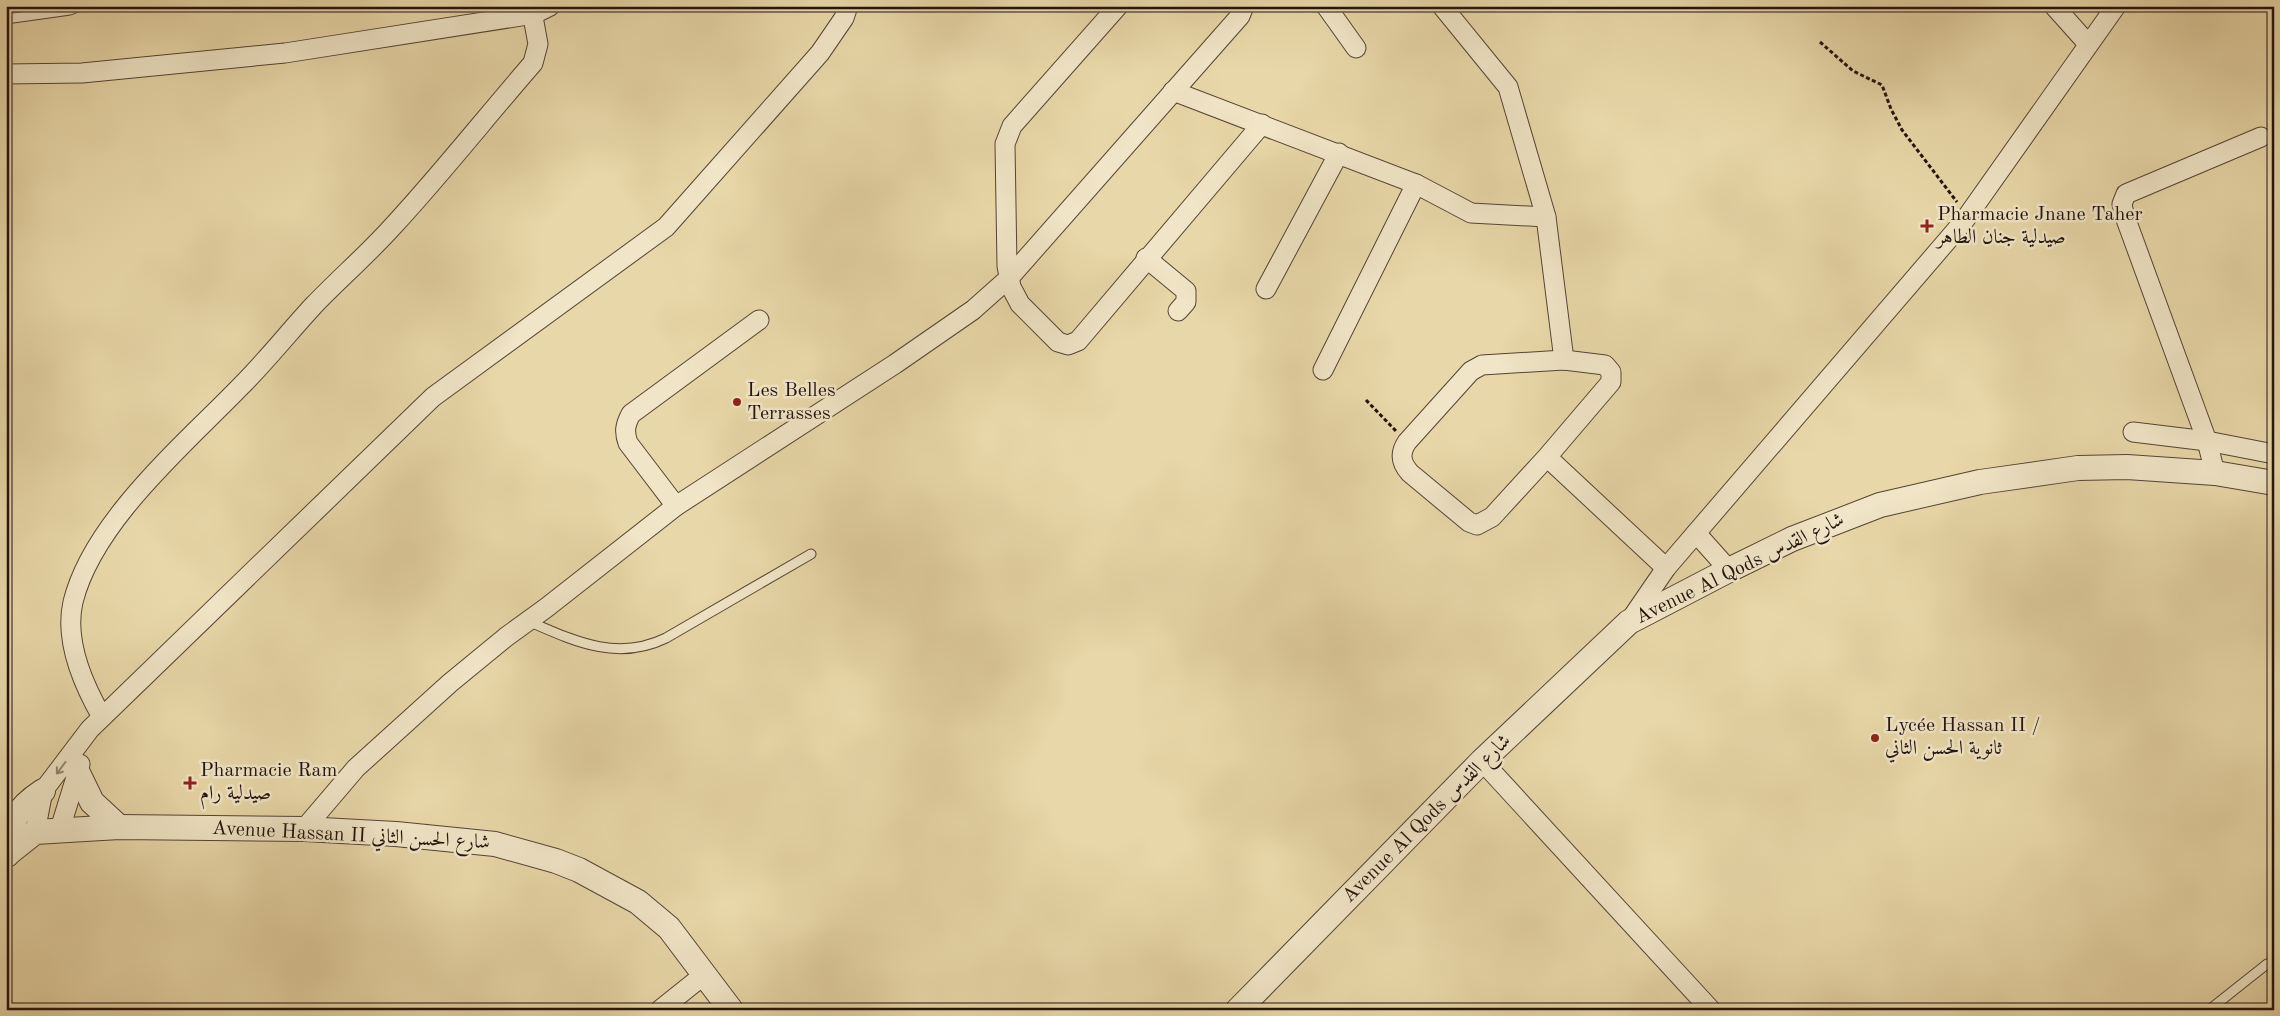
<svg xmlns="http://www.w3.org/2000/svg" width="2280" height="1016" font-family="'Old Standard TT',Amiri,serif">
	<rect width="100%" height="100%" fill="#e8d7a8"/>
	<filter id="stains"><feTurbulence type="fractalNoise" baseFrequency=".004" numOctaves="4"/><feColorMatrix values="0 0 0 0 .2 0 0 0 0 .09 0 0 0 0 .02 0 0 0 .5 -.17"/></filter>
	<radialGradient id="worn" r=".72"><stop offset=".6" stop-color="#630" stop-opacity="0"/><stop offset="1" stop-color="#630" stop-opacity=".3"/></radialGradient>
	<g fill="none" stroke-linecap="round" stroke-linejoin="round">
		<defs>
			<g id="service">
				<polyline points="6,19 70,10 80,6"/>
				<path d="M528 621C574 641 617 662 666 638L811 554"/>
				<polyline points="2209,1010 2267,964 2274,962"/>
			</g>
			<g id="minor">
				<polyline points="1118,6 1012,126 1005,144 1007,266 1011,287 1020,304 1058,342 1068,345 1078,341 1262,124"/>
				<polyline points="1326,6 1356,48"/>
				<polyline points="1442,6 1508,87 1546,217 1564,360"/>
				<polyline points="2054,6 2088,44"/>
				<polyline points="6,74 82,73 285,53 534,14 550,6"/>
				<polyline points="1173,91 1416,184 1471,213 1546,217"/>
				<polyline points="1146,258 1186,291 1186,302 1178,311"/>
				<polyline points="1266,289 1339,153"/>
				<polyline points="1323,370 1416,184"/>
				<polyline points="2133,432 2207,441 2274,454"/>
				<path d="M1547 457 1492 517 1477 525 1469 522 1410 473C1401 463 1399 454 1407 442L1471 371 1482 365 1564 360 1605 365 1611 372V382L1547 457 1666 568"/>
				<polyline points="2215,473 2207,441 2124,214 2122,204 2126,194 2261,137"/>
				<path d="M676 506 628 443C624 432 625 425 631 414L759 320"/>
				<polyline points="1696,533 1729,570"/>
				<polyline points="1629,622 1666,568 1964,221 2116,6"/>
				<path d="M102 717C83 684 64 641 73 602 93 521 185 444 241 386 267 360 289 332 314 305 340 278 369 253 394 225 442 173 486 117 533 63L538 44 531 6"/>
				<polyline points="1482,761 1711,1010"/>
				<polyline points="60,829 80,764"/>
				<polyline points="304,829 356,768 450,683 506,637 546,608 676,506 895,364 973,310 1009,278 1240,16 1244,6"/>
				<polyline points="35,832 43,791 90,729 433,397 666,227 820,53 844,18 848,6"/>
				<polyline points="660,1010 705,974"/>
			</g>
			<g id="tertiary">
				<polyline points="77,771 92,802 119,827"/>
				<polyline points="6,855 35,832 119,827 304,829 396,834 495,844 556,861 579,870 638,902 669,928 731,1010"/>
				<path d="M7 855C10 823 15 809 43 791"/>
				<polyline points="1238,1010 1482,761 1629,622 1729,570 1792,539 1880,505 1980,482 2078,468 2127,467 2215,473 2274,483"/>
			</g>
		</defs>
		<!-- service casing -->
		<use href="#service" stroke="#544434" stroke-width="11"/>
		<!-- minor casing -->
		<use href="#minor" stroke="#544434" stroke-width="21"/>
		<!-- tertiary casing -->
		<use href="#tertiary" stroke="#544434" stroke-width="26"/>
		<!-- path -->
		<g stroke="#22130e" stroke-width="3" stroke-dasharray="4 2.5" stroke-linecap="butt">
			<polyline points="1820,42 1853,71 1882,85 1891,109 1902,130 1957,202"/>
			<polyline points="1366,400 1396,431"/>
		</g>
		<!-- service -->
		<use href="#service" stroke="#f0e5c6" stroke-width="9"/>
		<!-- minor -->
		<use href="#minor" stroke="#f0e5c6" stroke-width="19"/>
		<!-- tertiary -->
		<use href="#tertiary" stroke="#f0e5c6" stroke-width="24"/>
	</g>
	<!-- one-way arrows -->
	<defs><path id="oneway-shaft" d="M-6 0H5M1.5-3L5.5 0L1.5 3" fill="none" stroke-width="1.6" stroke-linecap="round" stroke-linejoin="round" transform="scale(1.25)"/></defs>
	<use stroke="#938673" href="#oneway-shaft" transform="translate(61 768) rotate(127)"/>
	<!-- markers -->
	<g fill="#8f2418" stroke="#f0e5c6" stroke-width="2">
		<path d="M1924.5 218.5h5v5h5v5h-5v5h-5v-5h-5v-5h5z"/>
		<circle cx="737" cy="402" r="5"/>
		<circle cx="1875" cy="738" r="5"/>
		<path d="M187.5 775.5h5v5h5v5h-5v5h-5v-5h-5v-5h5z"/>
	</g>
	<g text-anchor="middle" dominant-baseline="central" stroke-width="5" stroke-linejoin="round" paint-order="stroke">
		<!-- poi labels -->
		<g font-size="20" fill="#22130e" stroke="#f0e5c6" text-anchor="start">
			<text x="1937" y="215">Pharmacie Jnane Taher<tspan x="1937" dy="23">صيدلية جنان الطاهر</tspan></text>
			<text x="747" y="391">Les Belles<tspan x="747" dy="23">Terrasses</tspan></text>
			<text x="1885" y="726">Lycée Hassan II /<tspan x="1885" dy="23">ثانوية الحسن الثاني</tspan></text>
			<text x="200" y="771">Pharmacie Ram<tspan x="200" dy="23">صيدلية رام</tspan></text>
		</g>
		<!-- street labels -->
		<g font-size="20" fill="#22130e" stroke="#f0e5c6">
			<text transform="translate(1740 569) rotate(-26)">Avenue Al Qods شارع القدس</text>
			<text transform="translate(1427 819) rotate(-45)">Avenue Al Qods شارع القدس</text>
			<text transform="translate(351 836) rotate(3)">Avenue Hassan II شارع الحسن الثاني</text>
		</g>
	</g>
	<!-- margin -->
	<rect width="2280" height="1016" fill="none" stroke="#e8d7a8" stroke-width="25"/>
	<rect x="8" y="8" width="2265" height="1001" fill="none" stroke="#22130e" stroke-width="2.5"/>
	<rect x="12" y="12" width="2255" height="991" fill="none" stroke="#22130e"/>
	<rect width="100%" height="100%" filter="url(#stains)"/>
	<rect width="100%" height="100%" fill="url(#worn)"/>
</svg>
